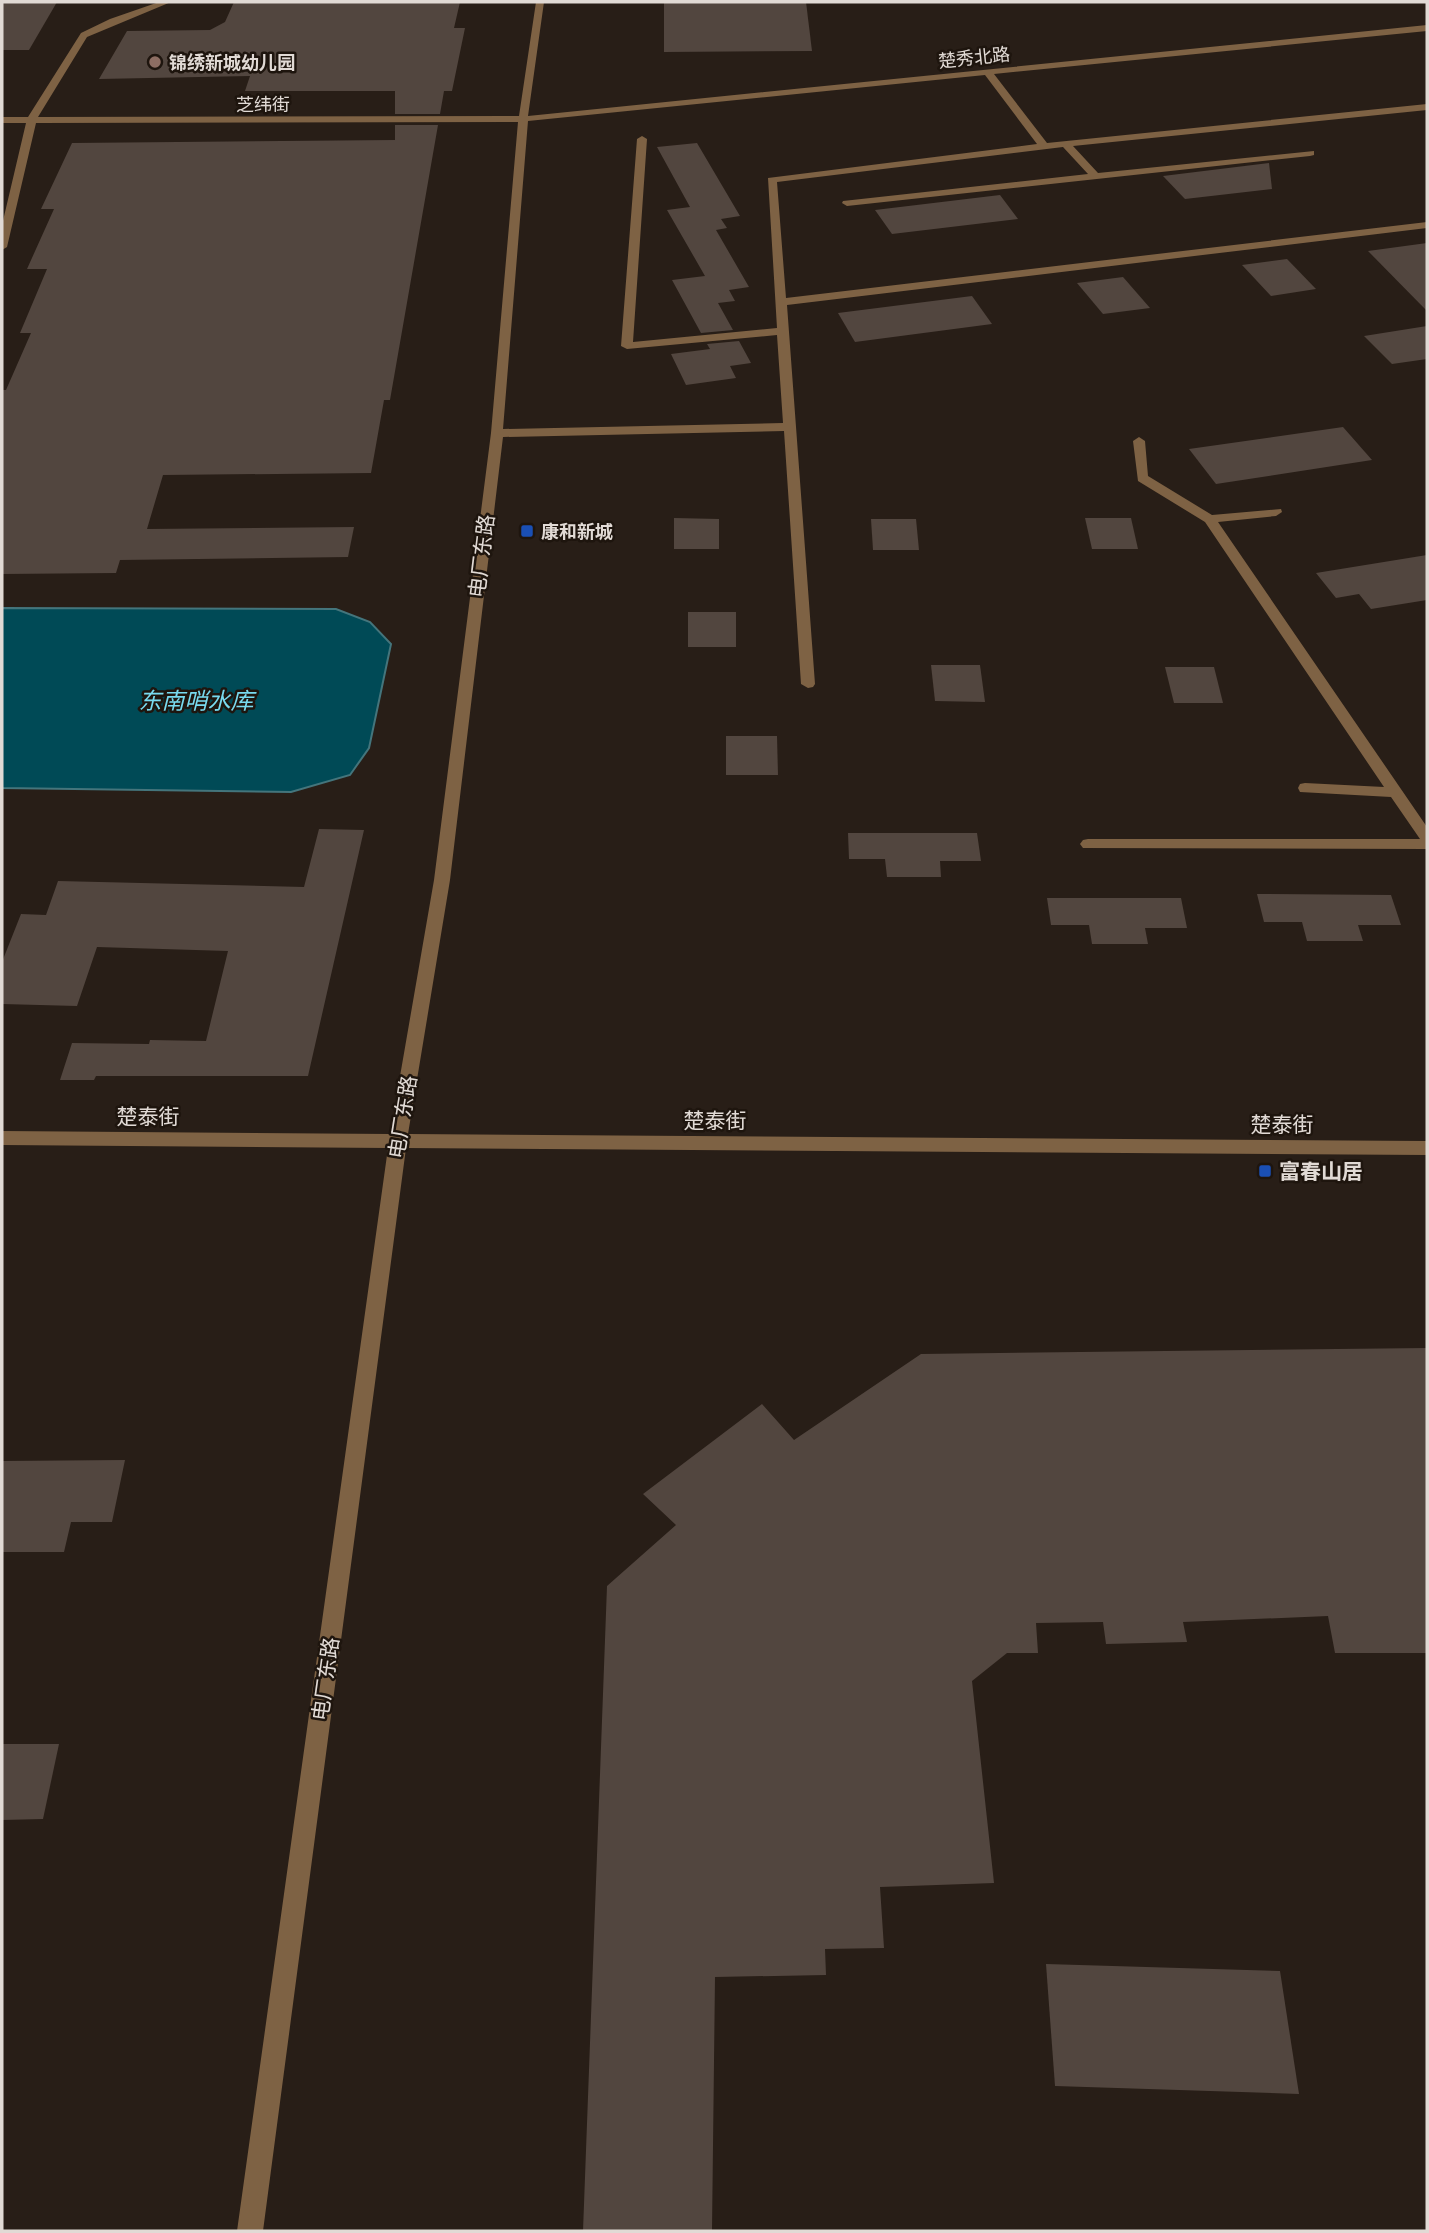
<svg xmlns="http://www.w3.org/2000/svg" width="1429" height="2233" font-family="Ubuntu,'Noto Sans SC',sans-serif">
	<rect width="100%" height="100%" fill="#281e17"/>
	<!-- water -->
	<polygon fill="#004a56" stroke="#44757c" stroke-width="2" points="2,608 336,609 370,622 391,644 369,748 350,775 291,792 2,788"/>
	<!-- building -->
	<g fill="#52463f">
		<polygon points="2,2 57,2 29,50 2,50"/>
		<polygon points="234,2 460,2 454,28 465,28 452,91 444,91 440,114 395,114 395,91 245,91 250,76 99,79 127,31 210,30 225,22"/>
		<polygon points="664,2 806,2 812,51 664,52"/>
		<polygon points="395,125 438,125 390,400 384,400 371,473 163,475 147,529 354,527 348,557 120,560 116,573 2,574 2,390 6,390 31,333 20,333 47,269 27,269 54,209 41,209 72,143 395,140"/>
		<polygon points="697,143 740,216 721,219 727,228 716,230 749,287 729,290 735,301 718,303 733,330 701,333 672,280 705,276 667,210 690,207 657,147"/>
		<polygon points="1269,163 1272,189 1185,199 1163,176"/>
		<polygon points="1000,195 1018,219 892,234 875,210"/>
		<polygon points="1427,243 1427,311 1368,251"/>
		<polygon points="1287,259 1316,289 1271,296 1242,265"/>
		<polygon points="1123,277 1150,308 1103,314 1077,283"/>
		<polygon points="972,296 992,324 855,342 838,313"/>
		<polygon points="1427,326 1427,359 1392,364 1364,336"/>
		<polygon points="739,341 751,363 730,366 736,378 686,385 671,354 710,349 707,344"/>
		<polygon points="1343,427 1372,460 1216,484 1189,449"/>
		<polygon points="674,518 719,519 719,549 674,549"/>
		<polygon points="1085,518 1131,518 1138,549 1092,549"/>
		<polygon points="871,519 916,519 919,550 873,550"/>
		<polygon points="1427,555 1427,600 1371,609 1359,594 1336,598 1316,573"/>
		<rect x="688" y="612" width="48" height="35"/>
		<polygon points="931,665 980,665 985,702 935,701"/>
		<polygon points="1165,667 1214,667 1223,703 1174,703"/>
		<polygon points="726,736 777,736 778,775 726,775"/>
		<polygon points="319,829 364,830 308,1076 96,1076 94,1080 60,1080 72,1043 149,1044 150,1040 206,1041 228,951 97,947 77,1006 2,1004 2,962 21,914 46,915 58,881 304,887"/>
		<polygon points="848,833 977,833 981,861 940,861 941,877 887,877 885,859 849,859"/>
		<polygon points="1257,894 1391,895 1401,925 1358,925 1363,941 1307,941 1302,922 1264,922"/>
		<polygon points="1047,898 1181,898 1187,928 1145,928 1148,944 1092,944 1089,925 1051,925"/>
		<polygon points="1427,1348 1427,1653 1335,1653 1328,1616 1183,1622 1187,1642 1106,1644 1103,1622 1036,1623 1038,1653 1007,1653 972,1681 994,1883 880,1887 884,1948 825,1949 826,1975 715,1977 712,2231 583,2231 607,1586 676,1525 643,1494 762,1404 794,1440 921,1354"/>
		<polygon points="125,1460 112,1522 71,1522 64,1552 2,1552 2,1461"/>
		<polygon points="2,1744 59,1744 43,1819 2,1820"/>
		<polygon points="1046,1964 1280,1971 1299,2094 1055,2086"/>
	</g>
	<g fill="none" stroke-linecap="round" stroke-linejoin="round">
		<!-- minor -->
		<g fill="#7e6244" fill-rule="evenodd">
			<path d="M159 2H171L87 37 38 117 519 116 536 2H544L528 116 1427 25V31L994 74 1047 143 1427 104V110L1073 146 1098 173 1314 151V155L1310 156 847 206 842 203 843 201 1088 174 1063 147 777 182 786 298 1427 222V228L787 305 815 684 813 687 808 688 801 684 784 431 503 437 450 880 408 1134 1427 1141V1155L406 1148 263 2231H237L388 1148 2 1145V1131L390 1134 434 880 491 433 518 122 36 123 7 247 2 250V225L26 123H2V117H28L81 33 110 19ZM985 75 1037 144 768 178 777 328 633 342 647 139 642 136 637 139 621 346 627 349 777 335 783 423 503 429 528 121Z"/>
			<polygon points="1139,437 1145,441 1148,476 1212,515 1281,509 1282,512 1276,516 1218,522 1427,827 1427,849 1083,848 1080,844 1083,840 1088,839 1420,839 1391,797 1300,792 1298,788 1300,784 1305,783 1384,787 1205,522 1138,481 1133,441"/>
		</g>
	</g>
	<!-- markers -->
	<circle fill="#8d6e63" stroke="#1e150e" stroke-width="2.5" cx="155" cy="62" r="7"/>
	<g fill="#1a4fb4" stroke="#1e150e" stroke-width="2.5">
		<rect x="520" y="524" width="14" height="14" rx="3.5"/>
		<rect x="1258" y="1164" width="14" height="14" rx="3.5"/>
	</g>
	<g text-anchor="middle" dominant-baseline="central" stroke-width="5" stroke-linejoin="round" paint-order="stroke">
		<!-- far-street labels -->
		<g font-size="18" fill="#e1dad5" stroke="#1e150e">
			<text transform="translate(974 57) rotate(-6)">楚秀北路</text>
			<text x="263" y="104">芝纬街</text>
		</g>
		<!-- far-poi labels -->
		<g font-size="18" font-weight="bold" fill="#e1dad5" stroke="#1e150e" text-anchor="start">
			<text x="169" y="62">锦绣新城幼儿园</text>
			<text x="541" y="531">康和新城</text>
		</g>
		<!-- street labels -->
		<g font-size="21" fill="#e1dad5" stroke="#1e150e">
			<text transform="translate(481 556) rotate(-83)">电厂东路</text>
			<text x="148" y="1116">楚泰街</text>
			<text transform="translate(402 1117) rotate(-81)">电厂东路</text>
			<text x="715" y="1120">楚泰街</text>
			<text x="1282" y="1124">楚泰街</text>
			<text transform="translate(325 1679) rotate(-82)">电厂东路</text>
		</g>
		<!-- poi labels -->
		<g font-size="21" font-weight="bold" fill="#e1dad5" stroke="#1e150e" text-anchor="start">
			<text x="1279" y="1171">富春山居</text>
		</g>
		<!-- water labels -->
		<g font-size="23" font-style="italic" fill="#78daef" stroke="#1e150e">
			<text x="196" y="700">东南哨水库</text>
		</g>
	</g>
	<!-- border -->
	<rect width="1429" height="2233" fill="none" stroke="#e1dad5" stroke-width="7"/>
</svg>
